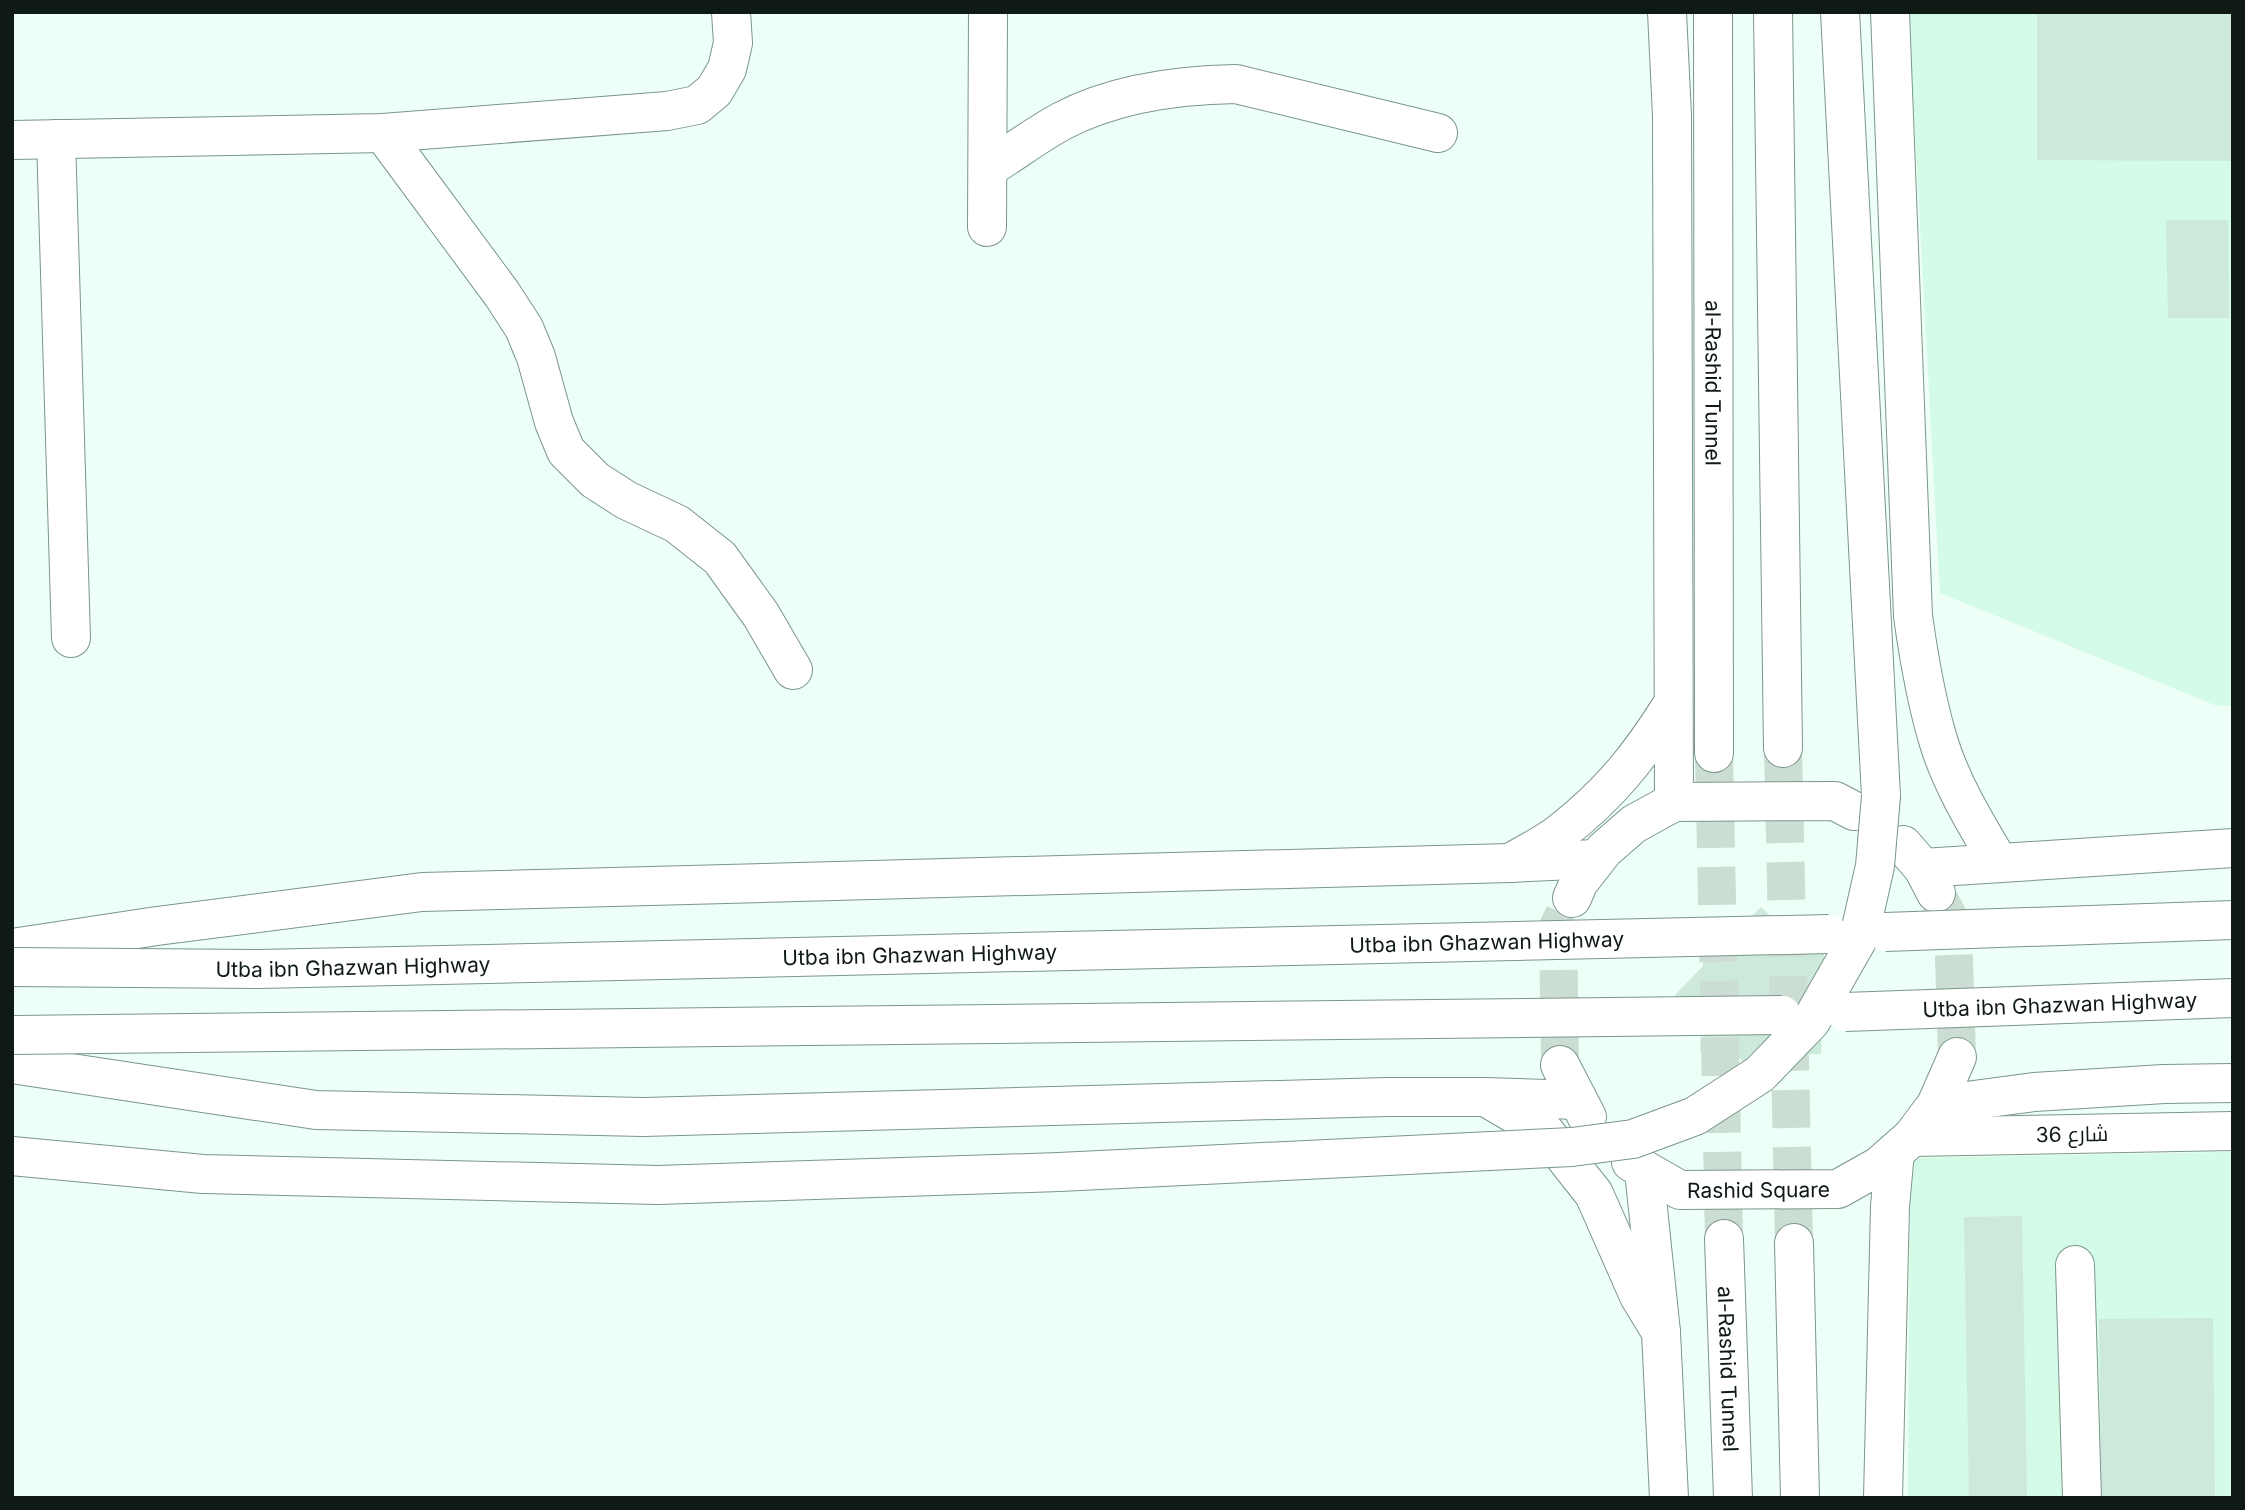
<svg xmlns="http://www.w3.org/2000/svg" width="2245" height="1510" font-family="Inter,Cairo,sans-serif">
	<rect width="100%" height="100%" fill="#edfff6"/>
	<!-- built -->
	<g fill="#d4fae8">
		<polygon points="1910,12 2233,12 2233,706 2217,706 1940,593 1912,78"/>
		<polygon points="2233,1152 2233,1498 1908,1498 1910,1158"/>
	</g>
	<!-- building -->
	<g fill="#cce9db">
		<polygon points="2037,12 2233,12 2233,161 2037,160"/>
		<polygon points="2166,220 2228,220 2229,318 2168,318"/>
		<polygon points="1761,907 1788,933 1825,935 1821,1054 1784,1054 1761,1078 1733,1052 1700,1051 1702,1020 1675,995 1703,966 1704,930 1737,931"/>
		<polygon points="2022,1216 2027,1498 1969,1498 1964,1217"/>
		<polygon points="2213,1318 2215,1498 2101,1498 2099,1319"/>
	</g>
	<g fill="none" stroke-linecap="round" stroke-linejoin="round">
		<!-- major-tunnel -->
		<g stroke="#ccddd4" stroke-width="38" stroke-dasharray="38 19" stroke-linecap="butt">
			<polyline points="1783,748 1794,1243"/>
			<polyline points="1714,753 1724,1239"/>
			<polyline points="1940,901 1953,926 1957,1057"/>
			<polyline points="1560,1065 1558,927 1572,898"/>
		</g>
		<defs>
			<g id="minor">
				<polyline points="383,133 502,294 524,328 536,357 554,422 566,451 595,480 626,500 677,524 720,558 761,615 793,670"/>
				<polyline points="56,139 71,638"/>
				<polyline points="12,140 383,133 667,111 697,105 714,91 727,69 733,43 731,12"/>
				<path d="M988 168C1013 153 1036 135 1062 121 1115 93 1177 85 1236 84L1438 133"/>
				<polyline points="987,227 988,12"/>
				<polyline points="1912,1137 2233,1131"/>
				<polyline points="2075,1265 2082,1498"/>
			</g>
			<g id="major">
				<polyline points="1667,12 1672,116 1674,802"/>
				<path id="s1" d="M1713 12 1714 753"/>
				<polyline points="1773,12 1783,748"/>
				<path d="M1890 12 1913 616C1919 659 1926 701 1939 743 1952 785 1976 824 1999 863"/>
				<polyline points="1903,845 1923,868 1936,893"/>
				<path d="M1510 863C1527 853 1546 844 1561 832 1610 794 1640 756 1672 705"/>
				<polyline points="1572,898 1579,882 1604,850 1634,824 1674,802 1835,801 1854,811"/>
				<polyline points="1560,1065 1587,1117"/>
				<path id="s2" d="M1631 1162 1680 1190 1838 1189 1879 1166 1912 1137 1936 1105 1957 1057"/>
				<polyline points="1644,1171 1661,1332 1669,1498"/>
				<path id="s3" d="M1724 1239 1733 1498"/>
				<polyline points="1794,1243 1800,1498"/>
				<polyline points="1883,1498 1890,1206 1895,1152"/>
			</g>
			<g id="highway">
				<polyline points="1840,12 1881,796"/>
				<polyline points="1923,868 2233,848"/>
				<polyline points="12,948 157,926 422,892 1510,863 1596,859"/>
				<polyline points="12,1064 316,1110 643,1117 1387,1097 1484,1097 1578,1100"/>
				<polyline points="1489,1099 1545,1132 1594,1194 1639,1296 1661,1332"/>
				<polyline points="1936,1105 2034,1092 2164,1084 2233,1083"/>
			</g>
		</defs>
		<!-- minor casing -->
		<use href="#minor" stroke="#7b968a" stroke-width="40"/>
		<!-- major casing -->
		<use href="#major" stroke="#7b968a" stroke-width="40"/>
		<!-- highway casing -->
		<use href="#highway" stroke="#7b968a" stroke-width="40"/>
		<!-- minor -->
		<use href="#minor" stroke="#fff" stroke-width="38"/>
		<!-- major -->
		<use href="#major" stroke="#fff" stroke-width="38"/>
		<!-- highway -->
		<use href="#highway" stroke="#fff" stroke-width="38"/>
		<defs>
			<g id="highway-bridge">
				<polyline points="1885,932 2233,920"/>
				<path id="s4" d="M12 967 259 969 1829 934"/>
				<path id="s5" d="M1845 1012 2233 998"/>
				<polyline points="12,1035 1782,1015"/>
				<polyline points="12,1156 203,1174 658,1185 1059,1172 1572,1147 1633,1139 1695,1116 1760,1074 1811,1021 1859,937 1875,866 1881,796"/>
			</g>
		</defs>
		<!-- highway-bridge casing -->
		<use href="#highway-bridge" stroke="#7b968a" stroke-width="40" stroke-linecap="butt"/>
		<!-- highway-bridge -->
		<use href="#highway-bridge" stroke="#fff" stroke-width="38"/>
	</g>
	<g text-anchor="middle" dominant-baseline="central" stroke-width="5" stroke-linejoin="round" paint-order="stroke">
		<!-- street labels -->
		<g font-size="21" fill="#0f1a15" stroke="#fff">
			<text stroke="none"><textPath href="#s1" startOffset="371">al-Rashid Tunnel</textPath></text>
			<text stroke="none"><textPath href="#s4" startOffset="1475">Utba ibn Ghazwan Highway</textPath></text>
			<text stroke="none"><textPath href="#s4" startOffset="908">Utba ibn Ghazwan Highway</textPath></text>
			<text stroke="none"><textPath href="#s4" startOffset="341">Utba ibn Ghazwan Highway</textPath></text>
			<text stroke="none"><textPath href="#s5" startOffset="215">Utba ibn Ghazwan Highway</textPath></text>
			<text transform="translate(2072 1134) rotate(-1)">شارع 36</text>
			<text stroke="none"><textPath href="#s2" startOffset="135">Rashid Square</textPath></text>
			<text stroke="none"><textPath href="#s3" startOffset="130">al-Rashid Tunnel</textPath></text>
		</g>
	</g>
	<!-- border -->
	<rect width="2245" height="1510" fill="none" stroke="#0f1a15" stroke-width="28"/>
</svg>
